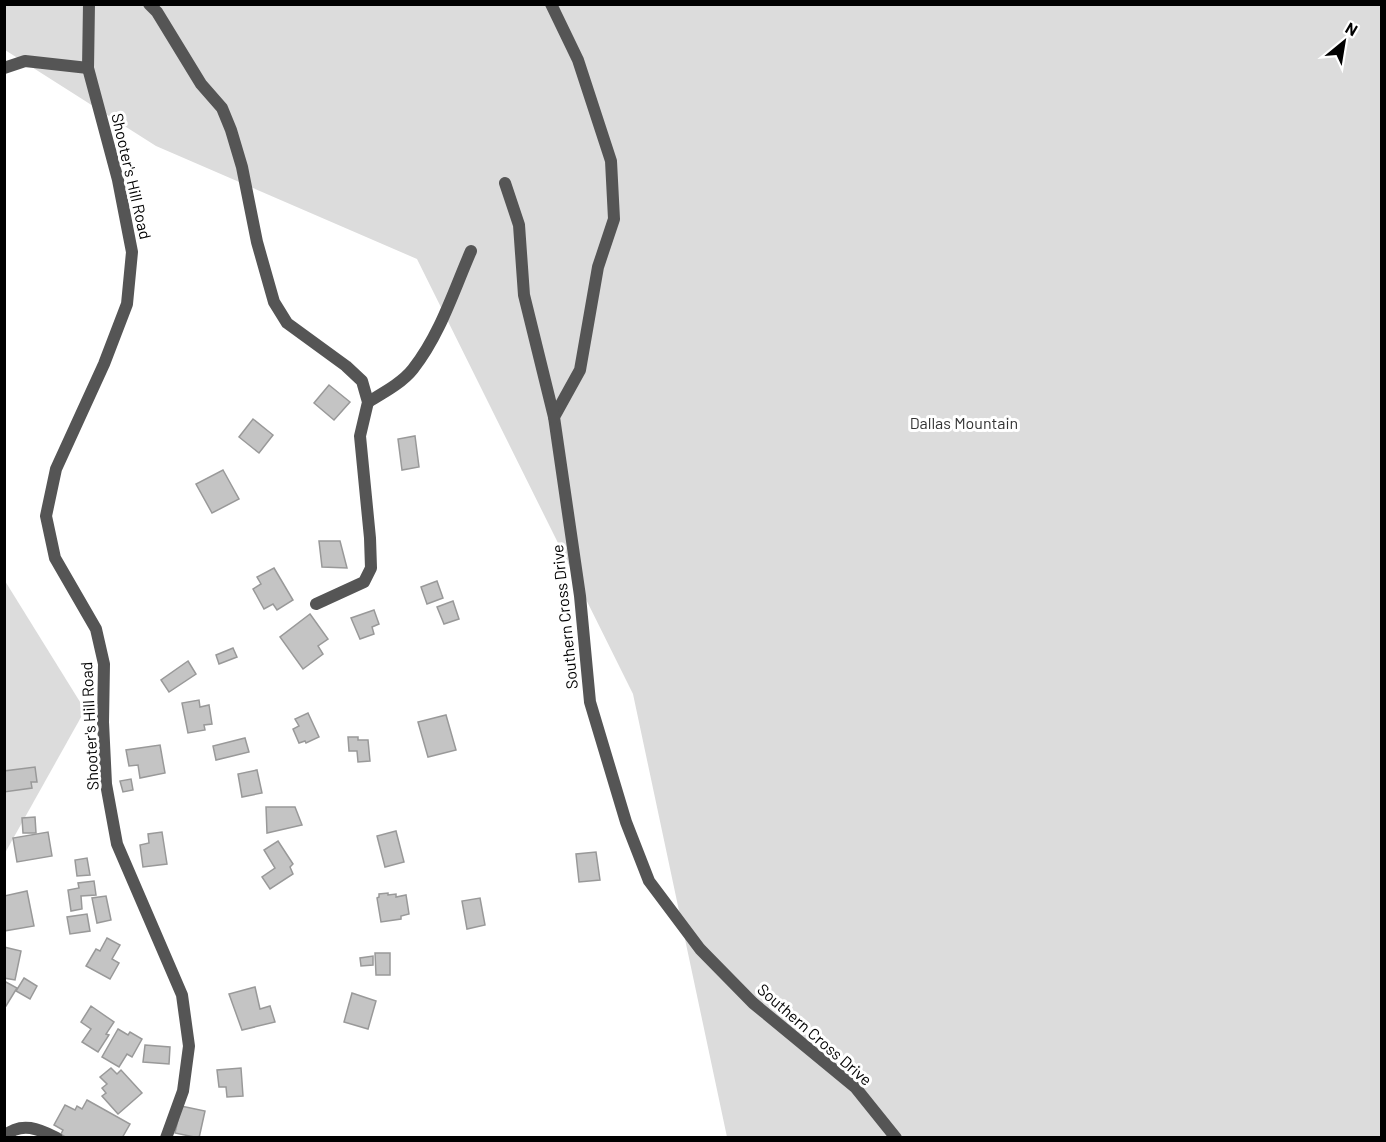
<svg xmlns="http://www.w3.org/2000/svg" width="1386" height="1142" font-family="Barlow,sans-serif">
	<rect width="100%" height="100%" fill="#fff"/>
	<!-- green -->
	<g fill="#dcdcdc">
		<polygon points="4,5 1381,5 1381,1137 727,1137 633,694 417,259 156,146 5,50"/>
		<polygon points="5,581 85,710 5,853"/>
	</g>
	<!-- building -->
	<g fill="#c4c4c4" stroke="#999" stroke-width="1.5">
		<polygon points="329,385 350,402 334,420 314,403"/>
		<polygon points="253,419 273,435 259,453 239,437"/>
		<polygon points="415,436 419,467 402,470 398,439"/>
		<polygon points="223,470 239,499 212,513 196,484"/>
		<polygon points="319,541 340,541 347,568 322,567"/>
		<polygon points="274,568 293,600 277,610 273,604 264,609 253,589 261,584 257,577"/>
		<polygon points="437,581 443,598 427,604 421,587"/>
		<polygon points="453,601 459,619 444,624 437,607"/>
		<polygon points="374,610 379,624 372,627 374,634 360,639 351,618"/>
		<polygon points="310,614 328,639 318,646 323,654 303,669 280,637"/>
		<polygon points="233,648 237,657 219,664 216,655"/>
		<polygon points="188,661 196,674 169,692 161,680"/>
		<polygon points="199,700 200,707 209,705 212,724 204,725 205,730 188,733 182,703"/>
		<polygon points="308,713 319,737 306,743 305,741 299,743 293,729 299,726 295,719"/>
		<polygon points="446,715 456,750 428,757 418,722"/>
		<polygon points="348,737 358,737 358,740 368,740 370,761 358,762 357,751 349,751"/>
		<polygon points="245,738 249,752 216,760 213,746"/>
		<polygon points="160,745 165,773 140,778 138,765 129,766 126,750"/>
		<polygon points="35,767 37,782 31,782 32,788 4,792 4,771"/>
		<polygon points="257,770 262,793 242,797 238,774"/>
		<polygon points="131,779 133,790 123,792 120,781"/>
		<polygon points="266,807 295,807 302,825 267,833"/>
		<polygon points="35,817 36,833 23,833 22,818"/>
		<polygon points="396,831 404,862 385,867 377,836"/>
		<polygon points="48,832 52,856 17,862 13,838"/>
		<polygon points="162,832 167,864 143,867 140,845 149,843 148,834"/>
		<polygon points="278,841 293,864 290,867 293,874 270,889 262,877 275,868 264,850"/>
		<polygon points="596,852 600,880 579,882 576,854"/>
		<polygon points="87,858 90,875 77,876 75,860"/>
		<polygon points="94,881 96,895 81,896 82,909 71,911 68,890 79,888 78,883"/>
		<polygon points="27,891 34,926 4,931 4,896"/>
		<polygon points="388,893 388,895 396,894 396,897 406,895 409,914 401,916 401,919 381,922 377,898 379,897 379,894"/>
		<polygon points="106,896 111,920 97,923 92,898"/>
		<polygon points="480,898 485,925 467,929 462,901"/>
		<polygon points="87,914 90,931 70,934 67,917"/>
		<polygon points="107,938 120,945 112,959 119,963 110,979 86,966 96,949 100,951"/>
		<polygon points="4,947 21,951 15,980 4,978"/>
		<polygon points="375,953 390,953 390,975 376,975"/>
		<polygon points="373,956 373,965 361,966 360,958"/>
		<polygon points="24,978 37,986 30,999 16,991"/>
		<polygon points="4,981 17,988 6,1006 4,1005"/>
		<polygon points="255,987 260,1009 270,1006 275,1022 242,1030 229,994"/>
		<polygon points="352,993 376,1001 368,1029 344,1022"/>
		<polygon points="91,1006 114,1022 106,1034 109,1035 98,1052 82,1042 91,1029 81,1022"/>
		<polygon points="118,1029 128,1035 130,1032 142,1039 132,1057 127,1054 119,1067 102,1057"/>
		<polygon points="145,1045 170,1047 169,1064 143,1062"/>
		<polygon points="111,1068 117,1074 121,1070 142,1093 118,1114 102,1096 106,1093 102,1088 107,1084 100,1077"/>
		<polygon points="241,1068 243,1096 227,1097 226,1087 219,1087 217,1070"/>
		<polygon points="87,1100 130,1124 122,1138 67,1138 61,1134 63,1130 54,1125 65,1105 75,1110 77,1106 82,1109"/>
		<polygon points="181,1106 205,1111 199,1138 175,1133"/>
	</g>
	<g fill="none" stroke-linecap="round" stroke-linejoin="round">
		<!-- street -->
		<g stroke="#555" stroke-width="12">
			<polyline points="89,4 88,68 118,180 132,252 127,304 104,364 56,469 46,516 55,558 96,629 104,664 103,722 106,784 117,844 182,995 189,1046 183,1091 166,1138"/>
			<polyline points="149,4 157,12 201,84 222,108 231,130 242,167 257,242 274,302 287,323 346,366 362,381 368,402 360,436 370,538 371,568 364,582 316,604"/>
			<polyline points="551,4 578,60 611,161 614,219 598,267 580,370 554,417 580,596 590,702 626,822 649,881 700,949 753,1003 855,1087 896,1138"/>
			<polyline points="4,68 25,61 88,68"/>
			<polyline points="505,183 519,225 524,295 554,417"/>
			<path d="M368 402C383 393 402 383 413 369 440 335 454 290 471 251"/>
			<path d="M4 1136C22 1121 39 1129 57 1138"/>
		</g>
	</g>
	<g text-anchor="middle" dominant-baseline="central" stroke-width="6" stroke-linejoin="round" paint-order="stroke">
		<!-- street labels -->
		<g font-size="16" fill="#000" stroke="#fff">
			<text transform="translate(132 176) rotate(77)">Shooter's Hill Road</text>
			<text transform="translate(564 617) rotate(-96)">Southern Cross Drive</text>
			<text transform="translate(89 726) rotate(-93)">Shooter's Hill Road</text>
			<text transform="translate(815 1034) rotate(41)">Southern Cross Drive</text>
		</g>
		<!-- park labels -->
		<g font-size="16" fill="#333" stroke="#fff">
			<text x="964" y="422">Dallas Mountain</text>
		</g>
	</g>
	<!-- border -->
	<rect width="1386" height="1142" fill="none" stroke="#000000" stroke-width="12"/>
	<!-- north arrow -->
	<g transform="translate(1344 42) rotate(30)" stroke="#ffffff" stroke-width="4.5" paint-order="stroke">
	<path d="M0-4.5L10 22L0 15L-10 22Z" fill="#000000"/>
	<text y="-9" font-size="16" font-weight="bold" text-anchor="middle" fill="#000000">N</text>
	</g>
</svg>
